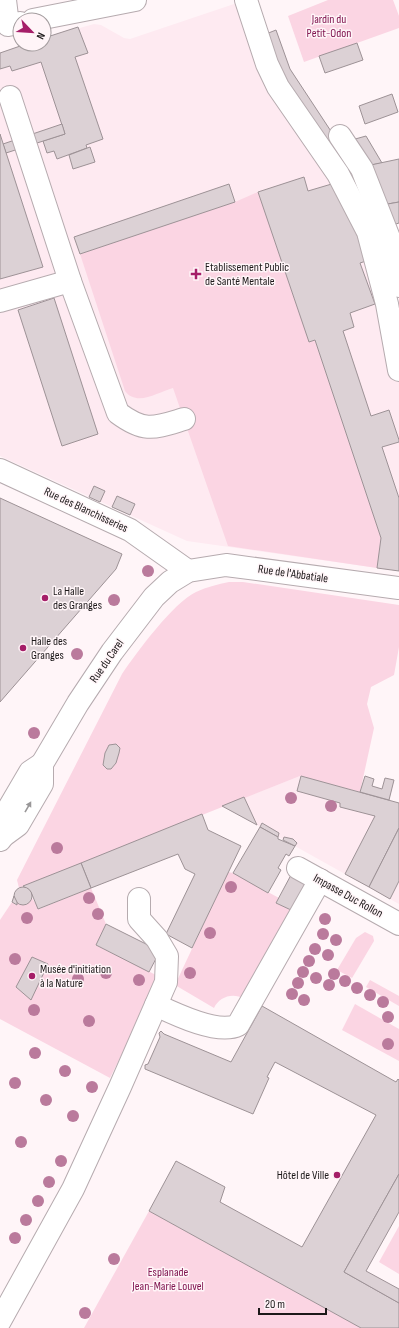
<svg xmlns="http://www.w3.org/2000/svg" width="399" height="1328" font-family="'Sofia Sans Condensed',sans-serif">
	<rect width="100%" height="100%" fill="#fff5f8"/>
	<!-- built -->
	<g fill="#feeaf1">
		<polygon points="237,3 268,33 276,30 290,69 357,171 385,239 399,309 399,571 187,541 0,456 0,53 26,44 44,44 44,38 94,24 101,25 124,38 130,39"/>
		<polygon points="300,776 399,803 399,904 257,825 244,798"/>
	</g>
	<!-- green -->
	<g fill="#fbd5e3">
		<polygon points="328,0 393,0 399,16 399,28 304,62 288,16"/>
		<path d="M258 192 309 342 315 340 381 538 377 568 228 546 173 388C158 392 137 407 125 391L80 254 235 202Z"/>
		<path d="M229 582H243L399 605V647L394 675 371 687 367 704 374 728 360 792 300 776 19 888 17 880 122 674C137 652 173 603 196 592 207 587 218 584 229 582Z"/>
		<path d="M228 872 233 873 279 898 276 903 291 910 244 999C233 992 219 997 214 1008L175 985Z"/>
		<polygon points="91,888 106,924 96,945 160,977 110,1078 0,1019 0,920 12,902 17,905 17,902 26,904 32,898 39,909"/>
		<polygon points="365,932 373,936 374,941 352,978 337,970 356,938"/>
		<polygon points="370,980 399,996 399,1006 366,987"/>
		<polygon points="355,1004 399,1029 399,1061 342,1030"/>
		<polygon points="149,1211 361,1328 84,1328"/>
		<polygon points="399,1226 399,1274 379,1262"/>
	</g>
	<!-- building -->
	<g fill="#dcd1d5" stroke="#9d9296">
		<polygon points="78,27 88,53 75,57 103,139 86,145 87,148 57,159 54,151 47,153 43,141 65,134 41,62 12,71 10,66 0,69 0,53 26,44 44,44 44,38"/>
		<polygon points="276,30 290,69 344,151 335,156 282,74 266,34"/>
		<polygon points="357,43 363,60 325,73 319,56"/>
		<polygon points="392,94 398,112 365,124 359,106"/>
		<polygon points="62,124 65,134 6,153 3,144"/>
		<polygon points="0,134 43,267 0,279"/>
		<polygon points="366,136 382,163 366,166 348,141"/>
		<polygon points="90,147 95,162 73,169 69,155"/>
		<polygon points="399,159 399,202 382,205 366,166"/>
		<polygon points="304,177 308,191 335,183 347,205 366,261 360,263 375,304 350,313 354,327 343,331 371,416 389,410 399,440 399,442 382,447 399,498 399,571 377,568 381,538 315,340 309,342 258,192"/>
		<polygon points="229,184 235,202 80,254 74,237"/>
		<polygon points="399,202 399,223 390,226 382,205"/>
		<polygon points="54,298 98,434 62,446 18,310"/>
		<polygon points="94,486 105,491 100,502 89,497"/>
		<polygon points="117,496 135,504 130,515 112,507"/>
		<polygon points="0,498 122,554 116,569 0,702"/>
		<polygon points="116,744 120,748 119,753 116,763 111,769 107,769 103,765 105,753 109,745"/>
		<polygon points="301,776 399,803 399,828 369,887 345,874 375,816 340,807 340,803 297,791"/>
		<polygon points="365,776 374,779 372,786 382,789 385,778 394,780 389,800 360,792"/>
		<polygon points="244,797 257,825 222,806"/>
		<polygon points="202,814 208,830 241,846 192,948 166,934 195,874 185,869 178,854 91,888 81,863"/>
		<polygon points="262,823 279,833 278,837 260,827"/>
		<polygon points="260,827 278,837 278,839 295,846 289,856 286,854 278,868 281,870 268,893 233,873"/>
		<polygon points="399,828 399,881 390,899 369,887"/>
		<polygon points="284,837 293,839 297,843 295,846 283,840"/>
		<polygon points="81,863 91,888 38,909 31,892 23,886"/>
		<polygon points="291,875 306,883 291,910 276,903"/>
		<circle cx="23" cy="896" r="9"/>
		<polygon points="14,896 17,902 17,905 12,902"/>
		<polygon points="106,924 160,951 149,972 96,945"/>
		<polygon points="32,957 48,964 31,1000 16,987"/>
		<polygon points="262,1006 396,1082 398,1079 399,1080 399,1174 344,1272 399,1303 399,1328 361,1328 149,1211 176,1161 225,1187 220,1202 302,1247 376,1115 275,1062 267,1077 269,1078 253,1114 145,1069 145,1065 148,1064 160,1037 159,1033 161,1031 164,1034 231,1062"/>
		<polygon points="399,1174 399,1212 366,1271 399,1289 399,1303 344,1272"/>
	</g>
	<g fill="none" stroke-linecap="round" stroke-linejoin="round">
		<defs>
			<g id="minor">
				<polyline points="5,0 8,25 20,23"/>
				<polyline points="246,0 267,64 278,87 338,174 368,232 387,304 399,370"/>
				<polyline points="33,20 135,0"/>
				<path d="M10 97 70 281 118 413C145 433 154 428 184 419"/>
				<polyline points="340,136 362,169 389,238 399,286"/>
				<polyline points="0,301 70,281"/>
				<polyline points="0,470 130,530 188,571"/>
				<polyline points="3,836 6,813 30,772 42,764"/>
				<polyline points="0,840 3,836 18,825 42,784 42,764 78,703 112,652 154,597 170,582 188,571 226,565 399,588"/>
				<polyline points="298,868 399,924"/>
				<path d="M156 1005C175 1014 218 1035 238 1025L320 880"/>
				<polyline points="0,1321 73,1189 120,1087 166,982 167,956 157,939 139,919 139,899"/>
			</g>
		</defs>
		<!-- minor casing -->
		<use href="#minor" stroke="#b6abaf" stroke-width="24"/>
		<!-- minor -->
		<use href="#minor" stroke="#fff" stroke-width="22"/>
	</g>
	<!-- trees -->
	<g fill="#ba7a9c">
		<circle cx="148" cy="571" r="6"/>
		<circle cx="114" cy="600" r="6"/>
		<circle cx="77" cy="654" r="6"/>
		<circle cx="34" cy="733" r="6"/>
		<circle cx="291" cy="798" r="6"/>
		<circle cx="331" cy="806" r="6"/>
		<circle cx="57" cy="848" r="6"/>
		<circle cx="231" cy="887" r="6"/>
		<circle cx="89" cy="898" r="6"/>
		<circle cx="98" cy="914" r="6"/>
		<circle cx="27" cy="918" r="6"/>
		<circle cx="325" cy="919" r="6"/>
		<circle cx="210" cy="933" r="6"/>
		<circle cx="323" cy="934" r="6"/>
		<circle cx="336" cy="940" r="6"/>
		<circle cx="315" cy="949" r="6"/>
		<circle cx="328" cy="955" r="6"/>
		<circle cx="15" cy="959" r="6"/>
		<circle cx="309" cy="961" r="6"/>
		<circle cx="303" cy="972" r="6"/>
		<circle cx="106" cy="973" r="6"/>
		<circle cx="190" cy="973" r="6"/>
		<circle cx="334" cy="974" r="6"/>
		<circle cx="316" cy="978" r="6"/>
		<circle cx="78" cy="979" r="6"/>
		<circle cx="139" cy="980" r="6"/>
		<circle cx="345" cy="981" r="6"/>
		<circle cx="298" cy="983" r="6"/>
		<circle cx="329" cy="985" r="6"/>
		<circle cx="357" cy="988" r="6"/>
		<circle cx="292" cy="994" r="6"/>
		<circle cx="370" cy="995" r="6"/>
		<circle cx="304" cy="1000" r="6"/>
		<circle cx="383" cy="1002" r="6"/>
		<circle cx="34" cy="1010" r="6"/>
		<circle cx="388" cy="1017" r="6"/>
		<circle cx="89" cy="1021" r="6"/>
		<circle cx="388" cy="1044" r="6"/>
		<circle cx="35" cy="1053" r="6"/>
		<circle cx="65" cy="1071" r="6"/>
		<circle cx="15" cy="1083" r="6"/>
		<circle cx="92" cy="1087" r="6"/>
		<circle cx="46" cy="1100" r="6"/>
		<circle cx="73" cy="1116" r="6"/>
		<circle cx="21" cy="1142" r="6"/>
		<circle cx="61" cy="1161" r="6"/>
		<circle cx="49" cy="1182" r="6"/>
		<circle cx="38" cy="1201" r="6"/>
		<circle cx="26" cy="1220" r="6"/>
		<circle cx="15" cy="1238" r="6"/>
		<circle cx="114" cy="1259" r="6"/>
		<circle cx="85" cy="1313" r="6"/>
	</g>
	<!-- one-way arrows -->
	<defs><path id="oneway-solid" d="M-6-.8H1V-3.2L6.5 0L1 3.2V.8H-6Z"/></defs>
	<use fill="#999798" href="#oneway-solid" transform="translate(28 807) rotate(-60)"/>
	<!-- markers -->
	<g fill="#a51e68" stroke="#fff5f8" stroke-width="1.5">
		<path d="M194 268h4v4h4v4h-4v4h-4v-4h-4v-4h4z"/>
		<circle cx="45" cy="598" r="4"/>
		<circle cx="23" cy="648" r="4"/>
		<circle cx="32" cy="976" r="4"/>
		<circle cx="337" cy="1175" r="4"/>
	</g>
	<g text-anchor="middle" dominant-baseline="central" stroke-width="3" stroke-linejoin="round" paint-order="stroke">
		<!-- park labels -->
		<g font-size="12" fill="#811550" stroke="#fff5f8">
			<text x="329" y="19">Jardin du<tspan x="329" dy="14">Petit-Odon</tspan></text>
			<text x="168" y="1272">Esplanade<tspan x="168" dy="14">Jean-Marie Louvel</tspan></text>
		</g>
		<!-- poi labels -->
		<g font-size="12" fill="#1c1819" stroke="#fff5f8" text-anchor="start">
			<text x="205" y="267">Etablissement Public<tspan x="205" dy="14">de Santé Mentale</tspan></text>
			<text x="53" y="591">La Halle<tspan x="53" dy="14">des Granges</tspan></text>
			<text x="31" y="641">Halle des<tspan x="31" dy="14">Granges</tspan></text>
			<text x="40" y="969">Musée d'initiation<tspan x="40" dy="14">à la Nature</tspan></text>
			<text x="329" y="1175" text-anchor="end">Hôtel de Ville</text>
		</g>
		<!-- street labels -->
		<g font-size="12" fill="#1c1819" stroke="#fff5f8">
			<text transform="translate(86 510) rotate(25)">Rue des Blanchisseries</text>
			<text transform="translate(293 574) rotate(8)">Rue de l'Abbatiale</text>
			<text transform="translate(107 661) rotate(-55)">Rue du Carel</text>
			<text transform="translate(348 896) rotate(29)">Impasse Duc Rollon</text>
		</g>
	</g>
	<!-- north arrow -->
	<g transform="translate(32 32) rotate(115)"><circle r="19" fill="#fff5f8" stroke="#a49d9f"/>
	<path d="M0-3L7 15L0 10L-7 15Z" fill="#a51e68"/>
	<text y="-6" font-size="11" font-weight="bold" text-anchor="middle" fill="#1c1819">N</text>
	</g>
	<!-- scale -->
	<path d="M259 1308v6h67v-6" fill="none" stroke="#1c1819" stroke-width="2"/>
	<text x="265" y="1308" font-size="12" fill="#1c1819" stroke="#fff5f8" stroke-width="3" paint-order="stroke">20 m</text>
</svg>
